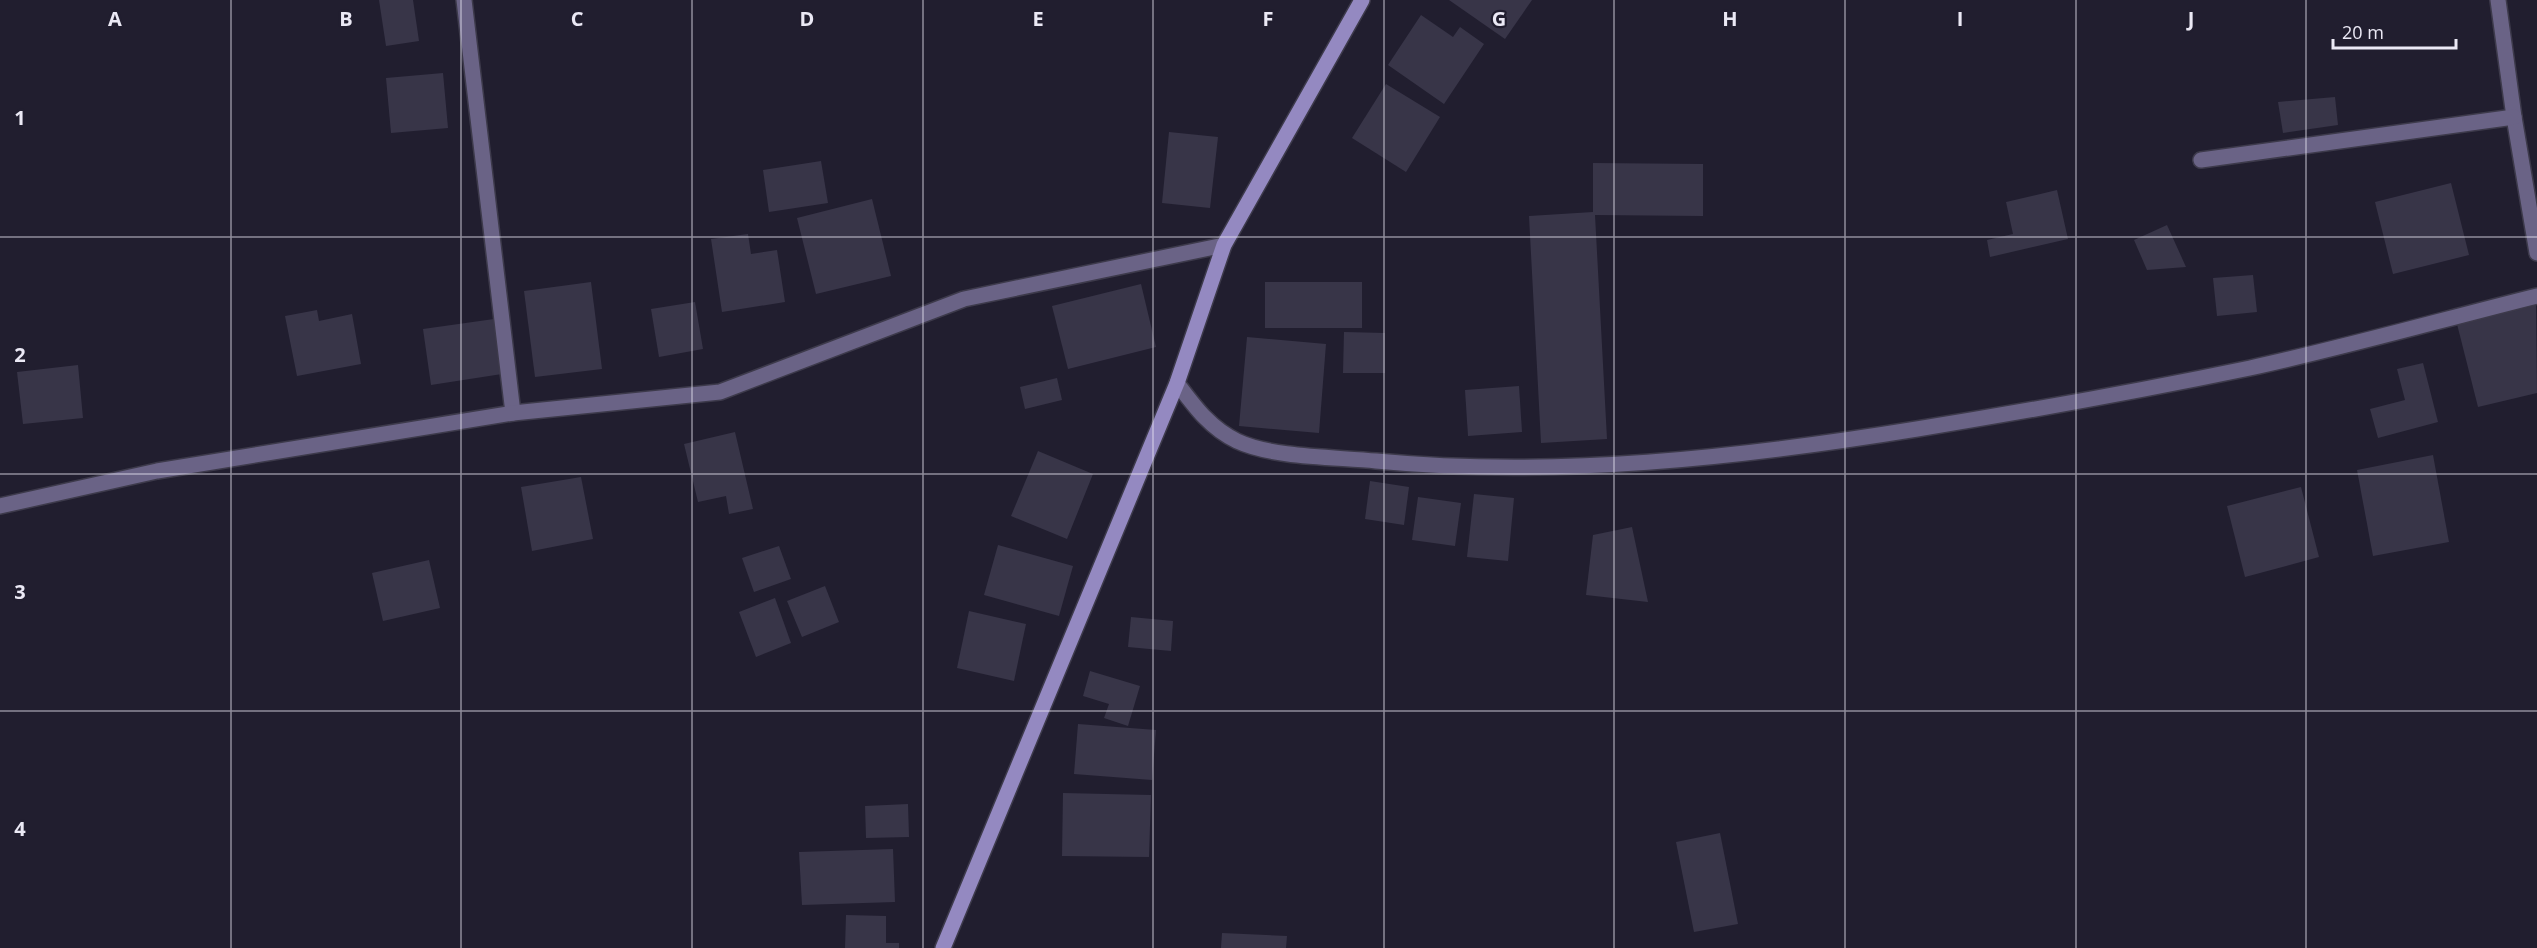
<svg xmlns="http://www.w3.org/2000/svg" width="2537" height="948" font-family="'Open Sans',sans-serif">
	<rect width="100%" height="100%" fill="#211e2f"/>
	<!-- building -->
	<g fill="#383548">
		<polygon points="379,0 413,0 419,41 386,46"/>
		<polygon points="1449,0 1532,0 1505,39"/>
		<polygon points="1421,15 1453,37 1460,27 1484,44 1444,104 1388,65"/>
		<polygon points="443,73 448,128 391,133 386,78"/>
		<polygon points="1386,84 1440,117 1406,172 1352,138"/>
		<polygon points="2335,97 2338,125 2283,133 2278,102"/>
		<polygon points="1169,132 1218,137 1210,208 1162,203"/>
		<polygon points="821,161 828,203 769,212 763,170"/>
		<polygon points="1593,163 1703,164 1703,216 1595,215 1607,439 1541,443 1529,216 1593,212"/>
		<polygon points="2451,183 2469,255 2393,274 2375,202"/>
		<polygon points="2057,190 2068,239 1990,257 1987,240 2013,234 2006,202"/>
		<polygon points="872,199 891,276 816,294 797,218"/>
		<polygon points="2167,225 2186,267 2147,270 2134,240"/>
		<polygon points="748,234 751,254 777,250 785,302 722,312 711,239"/>
		<polygon points="2253,275 2257,312 2217,316 2213,278"/>
		<polygon points="591,282 602,369 535,377 524,291"/>
		<rect x="1265" y="282" width="97" height="46"/>
		<polygon points="1141,284 1156,347 1068,369 1052,306"/>
		<polygon points="695,302 703,349 659,357 651,309"/>
		<polygon points="2536,305 2537,393 2478,407 2457,324"/>
		<polygon points="317,310 319,321 352,314 361,364 297,376 285,316"/>
		<polygon points="494,319 502,374 431,385 423,329"/>
		<polygon points="1344,332 1385,333 1385,373 1343,373"/>
		<polygon points="1247,337 1326,344 1319,433 1239,426"/>
		<polygon points="2423,363 2438,422 2378,438 2370,409 2405,400 2397,369"/>
		<polygon points="78,365 83,418 23,424 17,372"/>
		<polygon points="1057,378 1062,400 1025,409 1020,387"/>
		<polygon points="1519,386 1522,432 1468,436 1465,390"/>
		<polygon points="735,432 753,509 729,514 726,496 698,502 684,444"/>
		<polygon points="1038,451 1093,474 1067,539 1011,516"/>
		<polygon points="2433,455 2449,542 2373,556 2357,470"/>
		<polygon points="581,477 593,539 532,551 521,487"/>
		<polygon points="1370,481 1409,487 1404,525 1365,519"/>
		<polygon points="2301,487 2319,557 2245,577 2227,506"/>
		<polygon points="1474,494 1514,498 1508,561 1467,557"/>
		<polygon points="1418,497 1461,503 1455,546 1412,540"/>
		<polygon points="1632,527 1648,602 1586,595 1593,535"/>
		<polygon points="998,545 1073,566 1059,616 984,595"/>
		<polygon points="779,546 791,579 754,592 742,558"/>
		<polygon points="429,560 440,608 383,621 372,573"/>
		<polygon points="825,586 839,622 802,637 787,601"/>
		<polygon points="775,598 791,643 756,657 739,612"/>
		<polygon points="969,611 1026,624 1014,681 957,668"/>
		<polygon points="1131,617 1173,621 1171,651 1128,647"/>
		<polygon points="1090,671 1140,686 1128,726 1104,718 1109,704 1083,696"/>
		<polygon points="1078,724 1156,730 1152,780 1074,774"/>
		<polygon points="1063,793 1151,795 1149,857 1062,856"/>
		<polygon points="908,804 909,837 866,838 865,806"/>
		<polygon points="1720,833 1738,924 1694,932 1676,842"/>
		<polygon points="893,849 895,902 802,905 799,852"/>
		<polygon points="846,915 886,916 886,943 899,943 899,948 845,948"/>
		<polygon points="1222,933 1287,936 1286,948 1221,948"/>
	</g>
	<g fill="none" stroke-linecap="round" stroke-linejoin="round">
		<defs>
			<g id="lane">
				<polyline points="2498,0 2514,117 2537,253"/>
				<polyline points="2201,160 2514,117"/>
			</g>
			<g id="street">
				<polyline points="464,0 513,413"/>
				<path d="M1177 383C1195 407 1210 428 1237 441 1273 458 1336 457 1376 461 1557 478 1738 458 1917 429 2028 411 2139 391 2250 368 2346 347 2441 320 2537 296"/>
				<polyline points="0,506 157,471 513,413 720,392 964,299 1224,245"/>
			</g>
			<polyline id="secondary" points="943,948 1177,383 1224,245 1362,0"/>
		</defs>
		<!-- lane casing -->
		<use href="#lane" stroke="#3d3a4b" stroke-width="18"/>
		<!-- street casing -->
		<use href="#street" stroke="#3d3a4b" stroke-width="18"/>
		<!-- secondary casing -->
		<use href="#secondary" stroke="#3d3a4b" stroke-width="18"/>
		<!-- lane -->
		<use href="#lane" stroke="#6a6386" stroke-width="15"/>
		<!-- street -->
		<use href="#street" stroke="#6a6386" stroke-width="15"/>
		<!-- secondary -->
		<use href="#secondary" stroke="#9489c1" stroke-width="15"/>
	</g>
	<!-- grid -->
	<path fill="none" stroke="#ebe9f5" stroke-width="1.5" stroke-opacity="0.55" d="M231 0V948M461 0V948M692 0V948M923 0V948M1153 0V948M1384 0V948M1614 0V948M1845 0V948M2076 0V948M2306 0V948M0 237H2537M0 474H2537M0 711H2537"/>
	<g font-size="20" text-anchor="middle" font-weight="bold" fill="#ebe9f5" stroke="#211e2f" stroke-width="4.5" stroke-linejoin="round" paint-order="stroke">
		<text x="115" y="26">A</text>
		<text x="346" y="26">B</text>
		<text x="577" y="26">C</text>
		<text x="807" y="26">D</text>
		<text x="1038" y="26">E</text>
		<text x="1268" y="26">F</text>
		<text x="1499" y="26">G</text>
		<text x="1730" y="26">H</text>
		<text x="1960" y="26">I</text>
		<text x="2191" y="26">J</text>
		<text x="20" y="125">1</text>
		<text x="20" y="362">2</text>
		<text x="20" y="599">3</text>
		<text x="20" y="836">4</text>
	</g>
	<!-- scale -->
	<path d="M2333 39v9h123v-9" fill="none" stroke="#ebe9f5" stroke-width="3"/>
	<text x="2342" y="39" font-size="18" fill="#ebe9f5" stroke="#211e2f" stroke-width="4.5" paint-order="stroke">20 m</text>
</svg>
